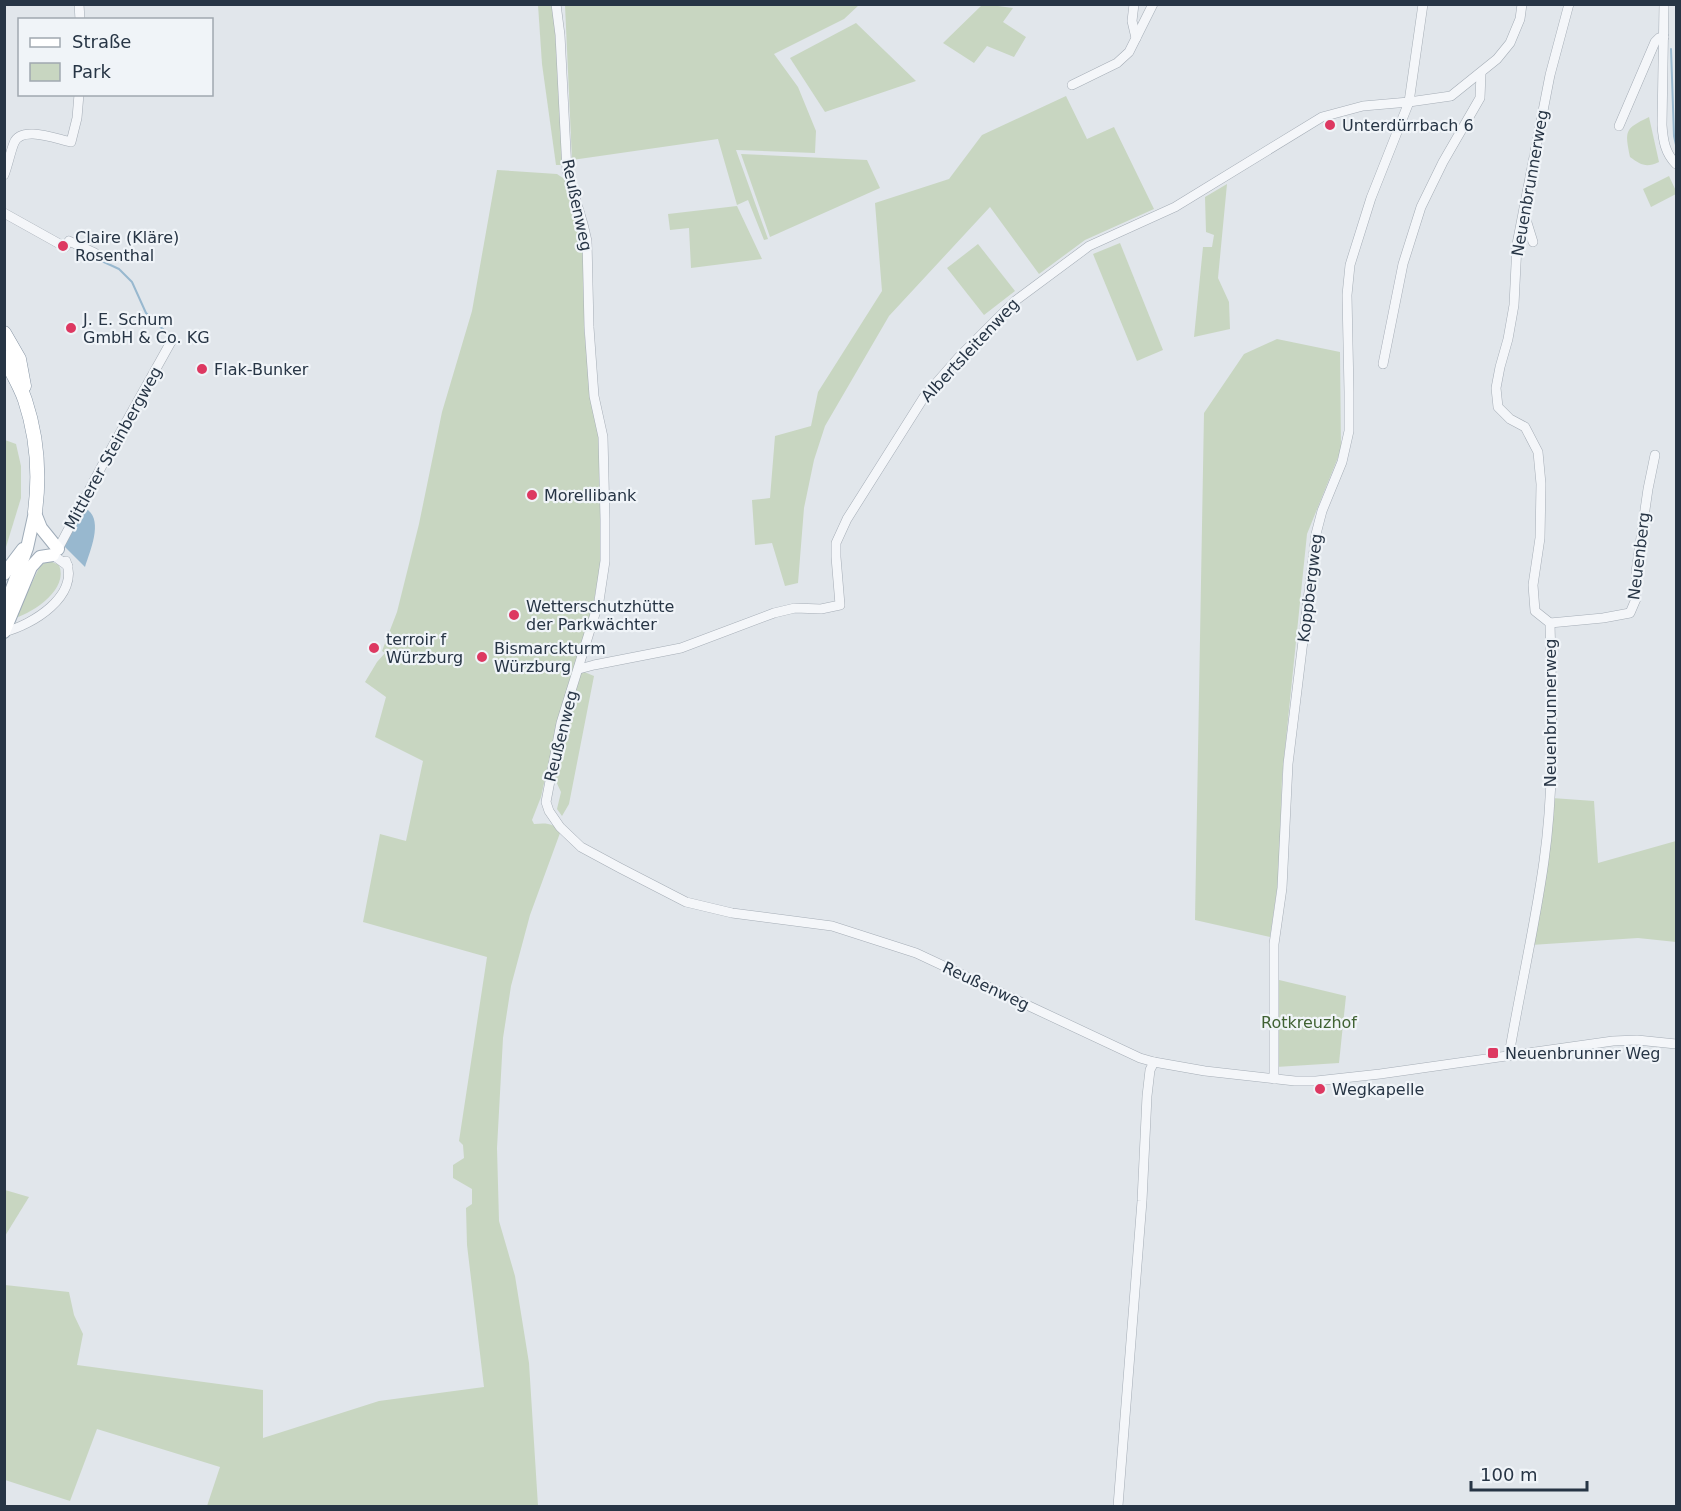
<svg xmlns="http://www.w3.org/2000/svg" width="1681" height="1511" font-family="'DejaVu Sans',sans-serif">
	<rect width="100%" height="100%" fill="#e1e6eb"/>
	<!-- green -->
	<g fill="#c8d6c1">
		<polygon points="983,4 1013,8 1003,22 1026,37 1014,57 987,46 974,63 943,43"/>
		<polygon points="538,5 553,5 565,165 556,165 542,64"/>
		<polygon points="565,5 859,5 844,19 774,54 798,87 816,131 815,153 736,150 768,239 764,240 748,200 737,205 718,139 572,160"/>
		<polygon points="856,23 916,81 825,112 790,58"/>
		<polygon points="1066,96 1087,139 1114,127 1154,209 1085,240 1039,274 990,207 889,316 825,426 814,460 804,508 798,583 785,586 772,543 755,545 752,500 770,498 775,436 811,426 818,392 882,291 875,203 949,179 982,135"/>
		<path d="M1649 117 1659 162C1646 168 1641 165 1630 157 1625 131 1624 129 1649 117Z"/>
		<polygon points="741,154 867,160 880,188 770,237"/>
		<path d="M497 170 557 174 569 182 584 248V328L591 396 599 437 602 557 590 622 555 734 541 797 532 820 534 824C545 823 554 822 560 833L530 915 511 986 503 1038 497 1148 499 1221 515 1276 529 1363 538 1506H207L220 1467 97 1429 70 1501 5 1480V1285L69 1292 74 1315 83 1334 77 1365 263 1390V1438L379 1401 484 1387 467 1245 466 1208 472 1204V1189L453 1178V1165L464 1158 463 1145 459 1141 487 957 363 922 380 834 406 841 423 761 375 737 386 697 365 682 377 662 385 653 382 651 397 612 419 524 442 412 472 311Z"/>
		<polygon points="1669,176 1676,191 1676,194 1651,207 1643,189"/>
		<polygon points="1227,184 1218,278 1229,302 1230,329 1194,337 1203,247 1212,247 1214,235 1206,232 1205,197"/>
		<polygon points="737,206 762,259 691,268 689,228 670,230 668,214"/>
		<polygon points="1120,243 1163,350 1137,361 1093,254"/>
		<polygon points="978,244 1015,291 984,315 947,268"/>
		<polygon points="1277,339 1340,352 1341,450 1307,534 1282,778 1279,876 1270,937 1195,920 1204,413 1244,354"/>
		<polygon points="5,440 16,444 21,466 21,498 6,547 4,547"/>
		<path d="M50 561 59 565C69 589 34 612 15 618L39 568 44 563Z"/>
		<polygon points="582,671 594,676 569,804 562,816 557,809 561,792 554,777 567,717"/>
		<polygon points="1552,798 1594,801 1598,863 1676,841 1676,942 1638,938 1531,945"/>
		<polygon points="1275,979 1346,996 1339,1063 1276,1067"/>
		<polygon points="5,1190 29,1197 5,1236 4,1190"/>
	</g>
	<!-- water -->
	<path fill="#98b8cf" d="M88 510C103 522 90 551 85 567L64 546 83 511Z"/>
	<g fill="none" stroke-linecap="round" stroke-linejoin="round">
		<!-- stream -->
		<g stroke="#98b8cf" stroke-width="2">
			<polyline points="1671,49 1674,136 1676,145"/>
			<polyline points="93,257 119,269 132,282 146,313 172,338"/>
		</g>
		<defs>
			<g id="minor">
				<polyline points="79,4 80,20"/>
				<polyline points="556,4 560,35 567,171 583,224 587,241 589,327 594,396 603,437 605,519 605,561 599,601 561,723 546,802 549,811 560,827 581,847 620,868 686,902 732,913 832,926 916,953 1140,1058 1154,1062 1205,1071 1295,1081 1316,1081 1380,1074 1613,1041 1637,1040 1676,1044"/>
				<path d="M1664 4 1662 125C1663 140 1665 153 1676 164"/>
				<polyline points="1136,38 1153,4"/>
				<polyline points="1072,85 1117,63 1129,52 1136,38 1132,21 1134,4"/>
				<polyline points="1619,126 1655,42 1659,38 1664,37"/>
				<path d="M4 175C8 165 10 153 14 143 21 125 56 139 71 142L77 118 79 94"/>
				<polyline points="4,213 65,247 69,241 95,253"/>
				<polyline points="1524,213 1533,242"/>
				<polyline points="1383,364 1403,264 1421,207 1443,162 1480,98 1481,73"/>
				<polyline points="68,566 53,555 58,549 105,460 172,340"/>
				<polyline points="1550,623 1603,618 1630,613 1636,599 1636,572 1648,489 1655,455"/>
				<path d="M4 632C32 625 80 596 66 561"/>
				<polyline points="579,669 594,665 681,648 774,613 795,608 821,609 840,605 836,557 836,543 847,519 924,397 959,357 1015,301 1089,246 1175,207 1322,117 1363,106 1409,102 1451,96 1497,59 1510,43 1520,19 1522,4"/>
				<path d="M1509 1055C1520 990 1535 926 1544 861 1555 783 1552 702 1550 623L1535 611 1533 585 1540 538 1541 484 1538 452 1525 427 1510 419 1498 407 1496 388 1500 367 1508 339 1514 305 1517 244 1550 75 1569 4"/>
				<polyline points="1274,1079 1274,944 1282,888 1288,764 1316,534 1322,511 1342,462 1349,431 1349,392 1347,295 1350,265 1371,198 1409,102 1423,4"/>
				<polyline points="1118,1506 1142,1201 1147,1096 1150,1070 1154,1062"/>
			</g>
			<g id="major">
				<polyline points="35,513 41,528 58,549"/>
				<polyline points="4,574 23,549"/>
				<polyline points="4,610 27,548 35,512"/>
				<polyline points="4,632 31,567 40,557 53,555"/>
			</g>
			<g id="highway">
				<polyline points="4,333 19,359 24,386"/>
				<path d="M4 357C11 371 20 385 25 400 37 436 40 474 35 512"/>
			</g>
		</defs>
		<!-- minor casing -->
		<use href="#minor" stroke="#a5adb6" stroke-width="10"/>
		<!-- major casing -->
		<use href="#major" stroke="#9eabb8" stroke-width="14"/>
		<!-- highway casing -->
		<use href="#highway" stroke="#8694a3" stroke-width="15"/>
		<!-- minor -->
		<use href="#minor" stroke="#f4f6f9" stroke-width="9"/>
		<!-- major -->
		<use href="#major" stroke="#fff" stroke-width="12"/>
		<!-- highway -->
		<use href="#highway" stroke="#fff" stroke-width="14"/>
	</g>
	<!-- markers -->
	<g fill="#dd3861" stroke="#f0f4f8" stroke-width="2">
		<circle cx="1330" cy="125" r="6"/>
		<circle cx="63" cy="246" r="6"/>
		<circle cx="71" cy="328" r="6"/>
		<circle cx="202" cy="369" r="6"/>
		<circle cx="532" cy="495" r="6"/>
		<circle cx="514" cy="615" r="6"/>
		<circle cx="374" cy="648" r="6"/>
		<circle cx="482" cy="657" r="6"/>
		<rect x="1487" y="1047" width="12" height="12" rx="3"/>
		<circle cx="1320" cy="1089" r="6"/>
	</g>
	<g text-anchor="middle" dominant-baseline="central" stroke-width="4.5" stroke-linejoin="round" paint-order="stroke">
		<!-- poi labels -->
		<g font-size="16" fill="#273545" stroke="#f0f4f8" text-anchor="start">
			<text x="1342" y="125">Unterdürrbach 6</text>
			<text x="75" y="237">Claire (Kläre)<tspan x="75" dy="18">Rosenthal</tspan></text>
			<text x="83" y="319">J. E. Schum<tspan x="83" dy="18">GmbH &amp; Co. KG</tspan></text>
			<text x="214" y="369">Flak-Bunker</text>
			<text x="544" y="495">Morellibank</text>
			<text x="526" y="606">Wetterschutzhütte<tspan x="526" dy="18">der Parkwächter</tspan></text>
			<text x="386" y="639">terroir f<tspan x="386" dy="18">Würzburg</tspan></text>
			<text x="494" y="648">Bismarckturm<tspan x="494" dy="18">Würzburg</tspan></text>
			<text x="1505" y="1053">Neuenbrunner Weg</text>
			<text x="1332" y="1089">Wegkapelle</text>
		</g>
		<!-- street labels -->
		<g font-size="16" fill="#273545" stroke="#f0f4f8">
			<text transform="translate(1530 183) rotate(-80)">Neuenbrunnerweg</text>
			<text transform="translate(577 205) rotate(78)">Reußenweg</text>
			<text transform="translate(970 350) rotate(-47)">Albertsleitenweg</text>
			<text transform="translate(113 448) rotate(-61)">Mittlerer Steinbergweg</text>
			<text transform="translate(1639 556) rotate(-83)">Neuenberg</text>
			<text transform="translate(1310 588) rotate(-83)">Koppbergweg</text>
			<text transform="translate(1550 713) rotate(-90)">Neuenbrunnerweg</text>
			<text transform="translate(561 736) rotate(-76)">Reußenweg</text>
			<text transform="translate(986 986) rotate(25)">Reußenweg</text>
		</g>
		<!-- park labels -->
		<g font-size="16" fill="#406233" stroke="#f0f4f8">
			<text x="1309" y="1022">Rotkreuzhof</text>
		</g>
	</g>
	<!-- border -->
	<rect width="1681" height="1511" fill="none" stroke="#273545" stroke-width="12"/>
	<!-- legend -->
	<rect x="18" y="18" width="195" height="78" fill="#f0f4f8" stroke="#a0a8b0" stroke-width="1.5"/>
	<rect x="30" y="38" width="30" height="9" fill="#ffffff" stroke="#a0a8b0" stroke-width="1.5"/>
	<text x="72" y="48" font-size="18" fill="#273545">Straße</text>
	<rect x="30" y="63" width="30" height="18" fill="#c8d6c1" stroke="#a0a8b0" stroke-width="1.5"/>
	<text x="72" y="78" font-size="18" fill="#273545">Park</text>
	<!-- scale -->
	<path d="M1471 1481v9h116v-9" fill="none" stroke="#273545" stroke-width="3"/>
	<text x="1480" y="1481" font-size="18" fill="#273545" stroke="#f0f4f8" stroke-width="4.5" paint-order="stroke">100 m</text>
</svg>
